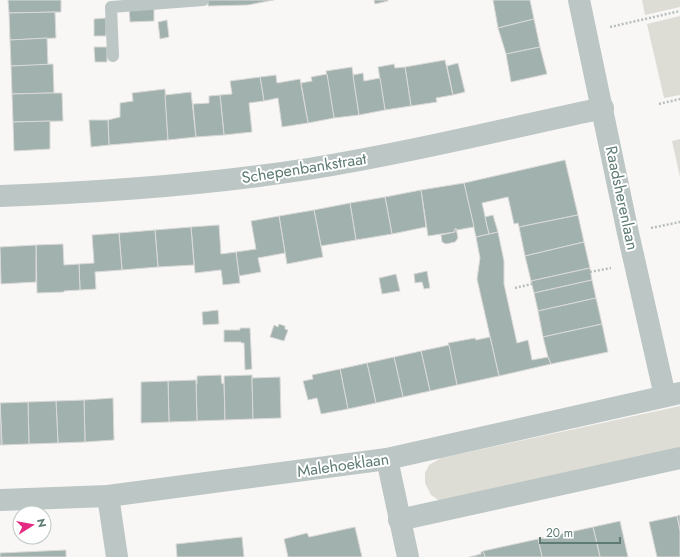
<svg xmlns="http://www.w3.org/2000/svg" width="680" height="557" font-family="Jost,sans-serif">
	<rect width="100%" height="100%" fill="#f9f7f6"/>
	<!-- green -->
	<g fill="#deddd5">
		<polygon points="642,0 680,0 680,7 645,15"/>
		<polygon points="680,16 680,95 664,98 647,24"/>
		<polygon points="680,139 680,177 672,141"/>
		<polygon points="680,406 680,451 440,501 431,495 425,483 425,473 429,465 441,458"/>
	</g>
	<!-- building -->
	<g fill="#a1b2ae" stroke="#dad9d8">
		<polygon points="8,0 61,0 61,12 9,13"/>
		<polygon points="208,0 274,0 248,5 208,6"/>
		<polygon points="374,0 388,0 388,1 375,4"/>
		<polygon points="493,0 530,0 534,19 498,28"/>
		<polygon points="154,7 154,21 130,22 129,8"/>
		<polygon points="55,12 56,38 10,40 9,13"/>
		<polygon points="106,18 106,36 94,36 94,19"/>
		<polygon points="534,19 540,47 506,54 498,28"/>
		<polygon points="167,20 169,37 160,39 158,22"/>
		<polygon points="47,38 48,65 11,66 10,40"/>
		<polygon points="94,47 107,47 107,62 95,62"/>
		<polygon points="540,47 547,74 511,82 506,54"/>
		<polygon points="445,60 453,95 436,98 437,102 411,106 405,67"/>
		<polygon points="458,63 465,92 453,95 447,66"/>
		<polygon points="53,64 54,93 12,94 11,66"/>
		<polygon points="394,64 395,68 405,67 411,106 385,110 378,67"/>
		<polygon points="352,67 359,115 334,118 326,71"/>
		<polygon points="363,73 364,81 380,78 385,110 359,115 353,75"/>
		<polygon points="327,74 334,118 308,123 301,83 312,81 311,77"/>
		<polygon points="276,75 277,83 300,79 308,123 282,127 278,98 264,101 260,77"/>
		<polygon points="260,77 264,101 249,103 252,132 224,135 220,95 232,94 230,81"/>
		<polygon points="165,89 168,140 109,145 108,120 120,117 120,103 133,101 132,93"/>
		<polygon points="191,92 196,137 168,140 165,95"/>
		<polygon points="49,93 62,93 63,121 13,122 12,94"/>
		<polygon points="220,95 224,135 196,137 193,104 209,103 209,96"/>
		<polygon points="89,120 108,120 109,145 91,147"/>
		<polygon points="50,121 50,149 14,151 13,122"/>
		<polygon points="565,160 578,215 519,227 518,223 514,224 508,197 482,203 489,234 476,237 464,183"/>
		<polygon points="464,183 474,227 457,230 455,229 455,232 428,236 421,190"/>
		<polygon points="421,190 426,227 392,234 385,197"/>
		<polygon points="385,197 392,234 356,240 350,203"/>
		<polygon points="350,203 356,240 321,246 314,210"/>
		<polygon points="314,210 323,257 287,264 279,216"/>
		<polygon points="493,215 498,232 489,234 485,217"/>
		<polygon points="578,215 584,242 525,256 519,227"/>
		<polygon points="279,216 285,253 258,258 261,272 239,276 236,252 256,249 251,221"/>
		<polygon points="219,225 221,254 236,252 240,283 223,285 221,270 195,273 191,227"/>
		<polygon points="191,227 194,265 158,267 155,230"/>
		<polygon points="456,228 458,238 455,242 446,244 442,242 441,235 455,232 455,229"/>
		<polygon points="155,230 158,267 122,270 119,233"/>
		<polygon points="498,232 504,261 504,284 517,343 528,340 532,360 548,357 551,364 499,376 477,279 480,258 476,237"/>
		<polygon points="119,233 122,270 95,272 96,289 80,290 79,264 94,263 92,235"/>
		<polygon points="584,242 590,268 531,281 525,256"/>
		<polygon points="63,244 64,265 79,264 80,290 64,291 64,292 37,293 36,245"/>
		<polygon points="36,245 36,282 1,284 0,247"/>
		<polygon points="590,268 592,280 534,293 531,281"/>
		<polygon points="427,271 430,288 424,289 422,282 415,283 414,274"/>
		<polygon points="396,274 400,291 382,294 379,278"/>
		<polygon points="592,280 596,298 538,311 534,293"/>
		<polygon points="596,298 602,324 543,337 538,311"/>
		<polygon points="218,310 219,324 203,325 202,312"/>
		<polygon points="279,324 285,326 285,329 288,330 284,341 270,337 274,325 278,327"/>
		<polygon points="602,324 608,352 551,364 548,357 543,337"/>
		<polygon points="240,328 250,328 252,369 245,370 244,343 241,343 241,342 224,342 224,330 240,330"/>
		<polygon points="490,337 499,376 457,385 448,343 475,338 476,340"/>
		<polygon points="449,345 457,385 430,391 421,351"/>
		<polygon points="421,351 430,391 403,397 394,357"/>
		<polygon points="394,357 403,397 376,403 367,363"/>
		<polygon points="367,363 376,403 348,409 340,369"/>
		<polygon points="340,369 348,409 321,414 317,398 308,400 303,381 313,379 312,375"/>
		<polygon points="221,375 222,384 224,383 225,420 197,421 196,384 197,384 197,376"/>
		<polygon points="252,375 253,419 225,420 224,376"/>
		<polygon points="280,377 281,418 253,419 252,378"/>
		<polygon points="196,380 197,421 169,422 168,381"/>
		<polygon points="168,381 169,422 141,423 141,382"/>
		<polygon points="113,398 114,440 85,442 84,400"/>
		<polygon points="84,400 85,442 58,443 56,401"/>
		<polygon points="56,401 58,443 29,444 28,402"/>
		<polygon points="28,402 29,444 2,445 0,403"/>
		<polygon points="0,404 2,445 0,445"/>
		<polygon points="680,515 680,531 677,516"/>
		<polygon points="677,516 680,531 680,557 657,557 649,522"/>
		<polygon points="620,521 628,557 600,557 593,527"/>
		<polygon points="355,527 362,557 288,557 284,539 307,533 309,537"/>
		<polygon points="593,527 600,557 542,557 538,539"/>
		<polygon points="242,537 244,557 177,557 176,544"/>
		<polygon points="538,539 542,557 485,557 483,551"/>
		<polygon points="66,550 66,557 0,557 0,553"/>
		<polygon points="483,551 485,557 469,557 481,554 481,552"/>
	</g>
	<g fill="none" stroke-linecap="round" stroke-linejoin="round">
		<!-- path -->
		<g stroke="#b7bebd" stroke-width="2.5" stroke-dasharray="2 2" stroke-linecap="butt">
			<polyline points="610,27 680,11"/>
			<polyline points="659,104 680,99"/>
			<polyline points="651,228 680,222"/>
			<polyline points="590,272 611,268"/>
			<polyline points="515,288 532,284"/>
		</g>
		<!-- service -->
		<polyline stroke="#bcc6c4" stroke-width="12" points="113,56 111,7 203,0"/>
		<!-- minor -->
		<g stroke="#bcc6c4" stroke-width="22">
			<polyline points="579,0 628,233 665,396"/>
			<path d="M0 196C103 192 206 185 308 169 407 153 505 129 603 108"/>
			<polyline points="387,459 408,557"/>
			<polyline points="108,496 117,557"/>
			<polyline points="0,500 108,496 387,459 680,393"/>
			<polyline points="399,520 680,458"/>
		</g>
	</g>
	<g text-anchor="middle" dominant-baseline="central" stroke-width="4" stroke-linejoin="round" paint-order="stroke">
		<!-- street labels -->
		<g font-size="16" fill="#5e7b74" stroke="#fff">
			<text transform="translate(304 168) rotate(-9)">Schepenbankstraat</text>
			<text transform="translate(622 198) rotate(78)">Raadsherenlaan</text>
			<text transform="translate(343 465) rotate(-8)">Malehoeklaan</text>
		</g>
	</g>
	<!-- north arrow -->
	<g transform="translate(32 525) rotate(79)"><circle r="19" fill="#ffffff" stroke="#bfcac7"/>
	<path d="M0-3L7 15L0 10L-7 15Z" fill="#e42a83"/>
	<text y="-6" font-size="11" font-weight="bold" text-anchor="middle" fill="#5e7b74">N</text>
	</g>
	<!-- scale -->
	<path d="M540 537v6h80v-6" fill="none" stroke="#5e7b74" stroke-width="2"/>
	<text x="546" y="537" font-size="12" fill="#5e7b74" stroke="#ffffff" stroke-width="3" paint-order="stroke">20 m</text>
</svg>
